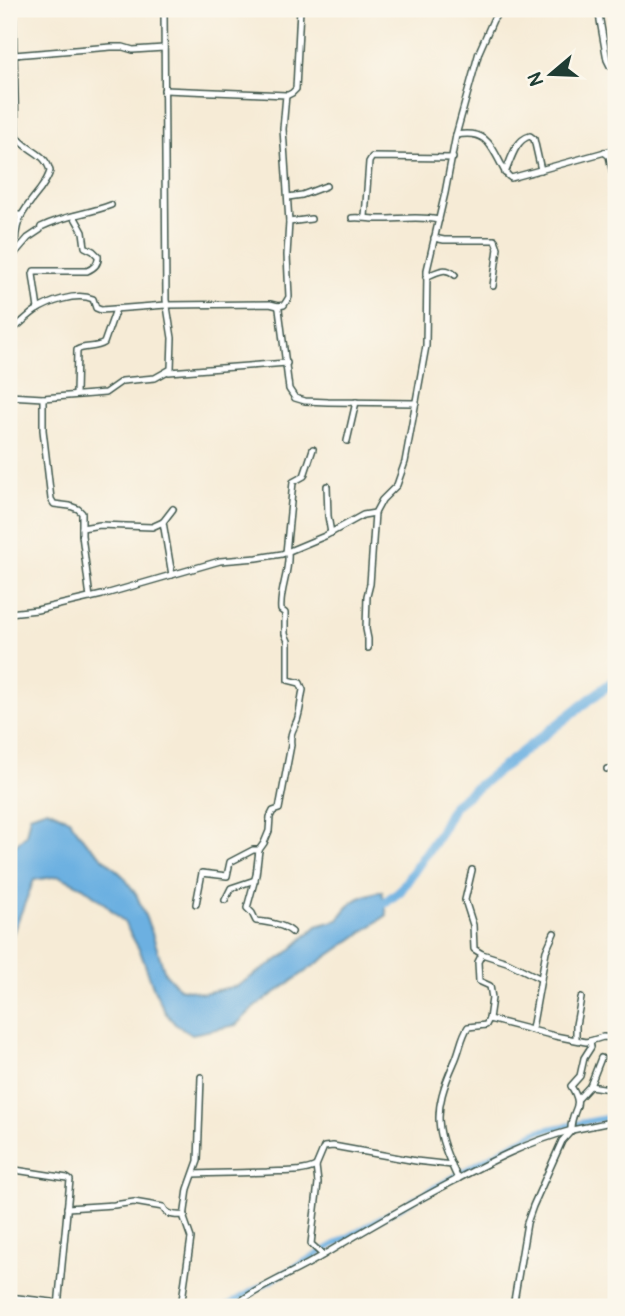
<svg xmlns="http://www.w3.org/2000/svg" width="625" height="1316" font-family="Pangolin,sans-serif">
	<rect width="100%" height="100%" fill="#fbf7ec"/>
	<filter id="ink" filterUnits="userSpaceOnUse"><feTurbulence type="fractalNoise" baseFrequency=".0143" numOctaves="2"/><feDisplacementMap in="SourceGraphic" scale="14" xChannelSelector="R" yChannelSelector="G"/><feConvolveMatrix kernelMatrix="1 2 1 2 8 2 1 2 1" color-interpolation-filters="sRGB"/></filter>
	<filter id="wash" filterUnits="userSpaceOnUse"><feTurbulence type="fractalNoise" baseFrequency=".00686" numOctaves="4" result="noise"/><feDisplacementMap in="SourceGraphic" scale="28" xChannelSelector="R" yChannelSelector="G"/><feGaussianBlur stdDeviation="1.57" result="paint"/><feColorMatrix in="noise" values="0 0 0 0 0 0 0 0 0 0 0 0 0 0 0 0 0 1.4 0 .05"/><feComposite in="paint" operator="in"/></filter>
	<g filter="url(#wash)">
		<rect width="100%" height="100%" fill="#f6ebd6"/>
		<!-- water -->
		<path fill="#6cb0e1" stroke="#46768a" stroke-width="2" d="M47 809 69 819 85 841 124 877 137 896 152 933 165 973 179 988 203 993 237 986 285 955 317 926 338 920C351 900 359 896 382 891L387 915 256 1006 236 1025 192 1034 175 1024 165 1012 154 989 140 951 124 922 105 904 83 887 59 876 34 880 9 943V851L26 835 30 815Z"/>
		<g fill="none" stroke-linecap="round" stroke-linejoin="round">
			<!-- canal -->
			<polyline stroke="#6cb0e1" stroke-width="6" points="224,1307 512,1144 539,1131 616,1116"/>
			<!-- river -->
			<polyline stroke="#6cb0e1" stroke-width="10" points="375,910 400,891 438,836 454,805 616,679"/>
		</g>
	</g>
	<g filter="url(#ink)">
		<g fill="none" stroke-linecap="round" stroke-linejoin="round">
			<defs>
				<g id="street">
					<path d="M13 9 16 135C25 151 45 151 50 171 48 179 44 184 39 191 21 213 14 223 15 253"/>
					<polyline points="598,9 607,60 610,66 616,69"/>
					<polyline points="14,55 111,47 123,47 133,50 164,48"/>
					<polyline points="164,90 286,95 283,129 289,222 287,255 289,297 284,305 278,306"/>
					<polyline points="286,96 292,93 296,89 300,9"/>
					<path d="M456 135C484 130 489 141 501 164 504 170 505 174 511 178L616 149"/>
					<polyline points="604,152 609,156 616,187"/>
					<path d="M505 173C511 160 515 140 530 136L534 139 541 170"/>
					<polyline points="288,197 302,195 326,186"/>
					<polyline points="9,215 20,215"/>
					<polyline points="365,217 369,162 372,157 453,158"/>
					<path d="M352 218C360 217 367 219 375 219 396 220 418 215 439 220"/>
					<polyline points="289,222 311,219"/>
					<polyline points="434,238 444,240 495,240 498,248 493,286"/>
					<path d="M9 260 28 238 40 230 41 227C65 215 88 214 111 205"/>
					<path d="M426 277C437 272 445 266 455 275"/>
					<path d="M38 309 33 274 34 271H87C94 268 99 264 98 256L93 251 85 247 83 232 74 216"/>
					<path d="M9 332C19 326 25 318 35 311 49 302 76 292 93 299L96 308 101 310 166 305 270 304 278 306 279 309 289 389 295 398 305 401 328 402 416 403"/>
					<polyline points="169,372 287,363"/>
					<path d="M76 394 77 350C85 345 95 349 104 343L116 309"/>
					<polyline points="9,396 43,398 105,393 122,381 155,378 171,369 172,338 166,300 164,9"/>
					<polyline points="43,398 43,430 51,499 54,504 70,506 78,509 82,513 82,535 90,598"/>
					<polyline points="347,441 356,402"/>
					<polyline points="327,486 328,516 331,533"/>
					<polyline points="163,522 172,575"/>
					<polyline points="82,528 100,525 152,527 163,522 173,509"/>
					<path d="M288 552C290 572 279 591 281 610L285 613V634L288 641V680L300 683 303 690C301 698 301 705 299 713 297 727 289 729 291 745L279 809 273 811 270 817 269 831 264 843 259 850 256 875 247 908 252 913 256 921C268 922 284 925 292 932"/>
					<polyline points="286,553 293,482 304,476 313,449"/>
					<polyline points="9,613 37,610 102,595 220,561 257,558 282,554 325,536 363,515 375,513 382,500 397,485 405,462 426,346 427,270 445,193 456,135 479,52 493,20 501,9"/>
					<polyline points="368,648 368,639 366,629 367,596 370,584 375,513"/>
					<polyline points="607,769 616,769"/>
					<polyline points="472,870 465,900 473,925 474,949 482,954 507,962 541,979"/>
					<polyline points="225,900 231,888 255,880"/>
					<polyline points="196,904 202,873 227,876 230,862 253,850 259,850"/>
					<polyline points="482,954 478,962 479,981 490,986 492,998 489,1019"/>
					<polyline points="532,1029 546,951 554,933"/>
					<polyline points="576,1039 576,1025 581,998"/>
					<polyline points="590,1041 603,1037 616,1038"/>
					<polyline points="590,1086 616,1090"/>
					<polyline points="578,1099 590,1086 601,1058"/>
					<polyline points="9,1169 67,1178 70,1180 58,1307"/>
					<path d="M194 1174C218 1173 243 1173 267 1172 282 1171 302 1173 316 1166"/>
					<path d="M458 1179C435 1130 432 1112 454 1063 460 1051 461 1037 468 1027L486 1025 489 1019 555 1036 586 1042 590 1041 591 1047 584 1058 580 1076 571 1086C586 1110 570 1107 571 1131"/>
					<path d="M67 1208 114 1205 134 1202 163 1207C166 1215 176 1216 185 1215"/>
					<polyline points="323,1255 311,1244 318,1183 316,1166 324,1147 333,1146 416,1161 452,1165"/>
					<polyline points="9,1297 52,1302 58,1307 62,1307"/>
					<polyline points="181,1307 191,1238 184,1218 188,1189 198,1161 201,1077"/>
					<path d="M233 1307C259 1286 292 1274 320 1257 363 1231 406 1206 450 1183 491 1161 527 1142 572 1130"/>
					<polyline points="513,1307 527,1223 533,1206 562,1141 572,1130 616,1121"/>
				</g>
			</defs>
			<!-- street casing -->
			<use href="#street" stroke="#3f574c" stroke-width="8"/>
			<!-- street -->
			<use href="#street" stroke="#fff" stroke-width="5"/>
		</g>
	</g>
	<!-- margin -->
	<rect width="625" height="1316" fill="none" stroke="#fbf7ec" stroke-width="35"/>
	<!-- north arrow -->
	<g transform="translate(551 74) rotate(251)" stroke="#fbf7ec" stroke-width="5" paint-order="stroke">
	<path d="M0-5L12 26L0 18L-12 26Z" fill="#1f3d34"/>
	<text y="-10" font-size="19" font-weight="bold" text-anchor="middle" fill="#1f3d34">N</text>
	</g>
</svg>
